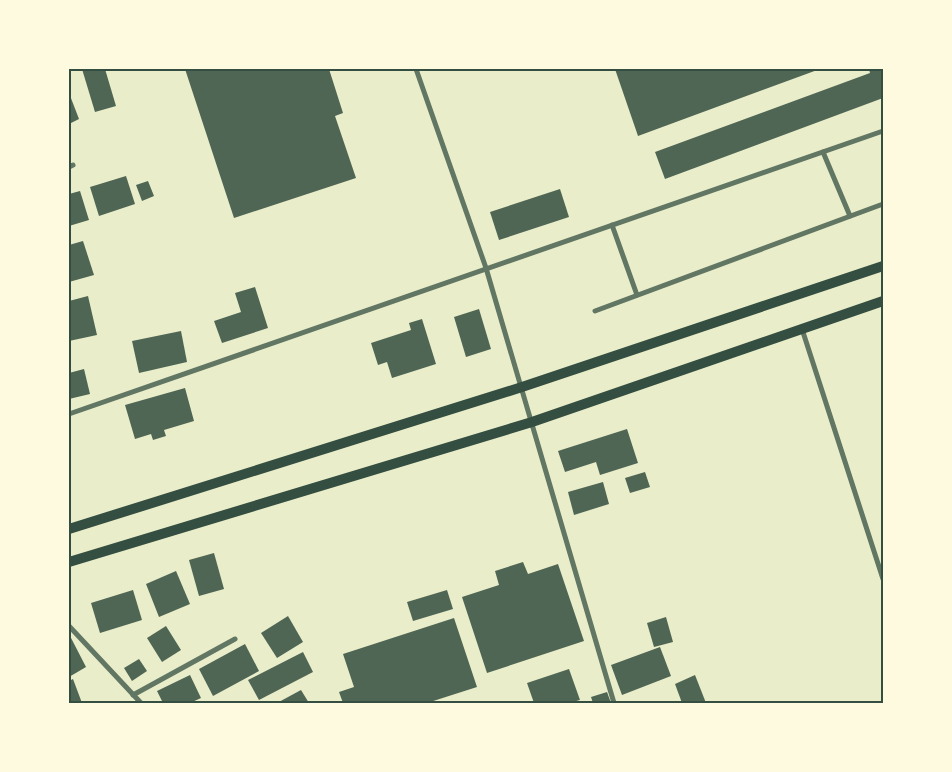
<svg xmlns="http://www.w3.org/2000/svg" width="952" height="772" font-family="'Source Serif 4',serif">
	<rect width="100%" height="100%" fill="#e9edc9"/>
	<!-- building -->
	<g fill="#4f6655">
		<polygon points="82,69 105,69 116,106 95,112"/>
		<polygon points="185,69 329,69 343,113 335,116 356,178 234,218"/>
		<polygon points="615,69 820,69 638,136"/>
		<polygon points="869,69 883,69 883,98 665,179 655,152 870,73"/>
		<polygon points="69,93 79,119 69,124"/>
		<polygon points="126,176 135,204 99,216 90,187"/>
		<polygon points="148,181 154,196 142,201 136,185"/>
		<polygon points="560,189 569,217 499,240 490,212"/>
		<polygon points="80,191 89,220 69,226 69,194"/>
		<polygon points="83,241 94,275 69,282 69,245"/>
		<polygon points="255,287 268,328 222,343 214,321 241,312 235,293"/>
		<polygon points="88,296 97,335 69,341 69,301"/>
		<polygon points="479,309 491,349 466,357 454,317"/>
		<polygon points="422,319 436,364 392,378 387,362 378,365 371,343 411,330 409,323"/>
		<polygon points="181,331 187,362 139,373 132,341"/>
		<polygon points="84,369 90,394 69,399 69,373"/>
		<polygon points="185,388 194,421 164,430 166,436 153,440 151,434 135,439 125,405"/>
		<polygon points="627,429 638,463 600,475 596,462 565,472 558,451"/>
		<polygon points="645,472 650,487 630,493 625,478"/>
		<polygon points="603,482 609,504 574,515 568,492"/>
		<polygon points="214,553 224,589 199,596 189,560"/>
		<polygon points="523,562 528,574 558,564 584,641 487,673 462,597 499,585 495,571"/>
		<polygon points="176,571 190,604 159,617 146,584"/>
		<polygon points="133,590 142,620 100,633 91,603"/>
		<polygon points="447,590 453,609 413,621 407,602"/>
		<polygon points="288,616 303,642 277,658 261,633"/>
		<polygon points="666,617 673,642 654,647 647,623"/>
		<polygon points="454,618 477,687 427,703 343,703 339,692 354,687 343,654"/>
		<polygon points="166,626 181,650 162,662 147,638"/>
		<polygon points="69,634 86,667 69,677"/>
		<polygon points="245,644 259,671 213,696 199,669"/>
		<polygon points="660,647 671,676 622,695 611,665"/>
		<polygon points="303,652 313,672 259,700 248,680"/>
		<polygon points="139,659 147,671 132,681 124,668"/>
		<polygon points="569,669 580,700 569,703 534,703 527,683"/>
		<polygon points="190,675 201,698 190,703 163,703 157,691"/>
		<polygon points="695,675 706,703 682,703 675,684"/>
		<polygon points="73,679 82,703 69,703 69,681"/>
		<polygon points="301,690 309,703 277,703"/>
		<polygon points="607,692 611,703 593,703 591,697"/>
	</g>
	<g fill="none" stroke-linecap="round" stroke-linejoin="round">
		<!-- minor -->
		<g stroke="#617663" stroke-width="5">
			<polyline points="416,69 486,268 614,703"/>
			<polyline points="823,152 850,216"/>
			<polyline points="69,167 73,165"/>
			<polyline points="612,225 637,295"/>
			<polyline points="595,311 883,204"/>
			<polyline points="802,329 883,579"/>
			<polyline points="69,414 883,131"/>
			<polyline points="69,626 141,703"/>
			<polyline points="133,695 235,639"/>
		</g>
		<!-- secondary -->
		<g stroke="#344e41" stroke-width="10">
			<polyline points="69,529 522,387 883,266"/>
			<polyline points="69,562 532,422 883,301"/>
		</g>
	</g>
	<!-- border -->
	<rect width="952" height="772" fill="none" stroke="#fefae0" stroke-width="140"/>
	<rect x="70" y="70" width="812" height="632" fill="none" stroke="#344e41" stroke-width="2"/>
</svg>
